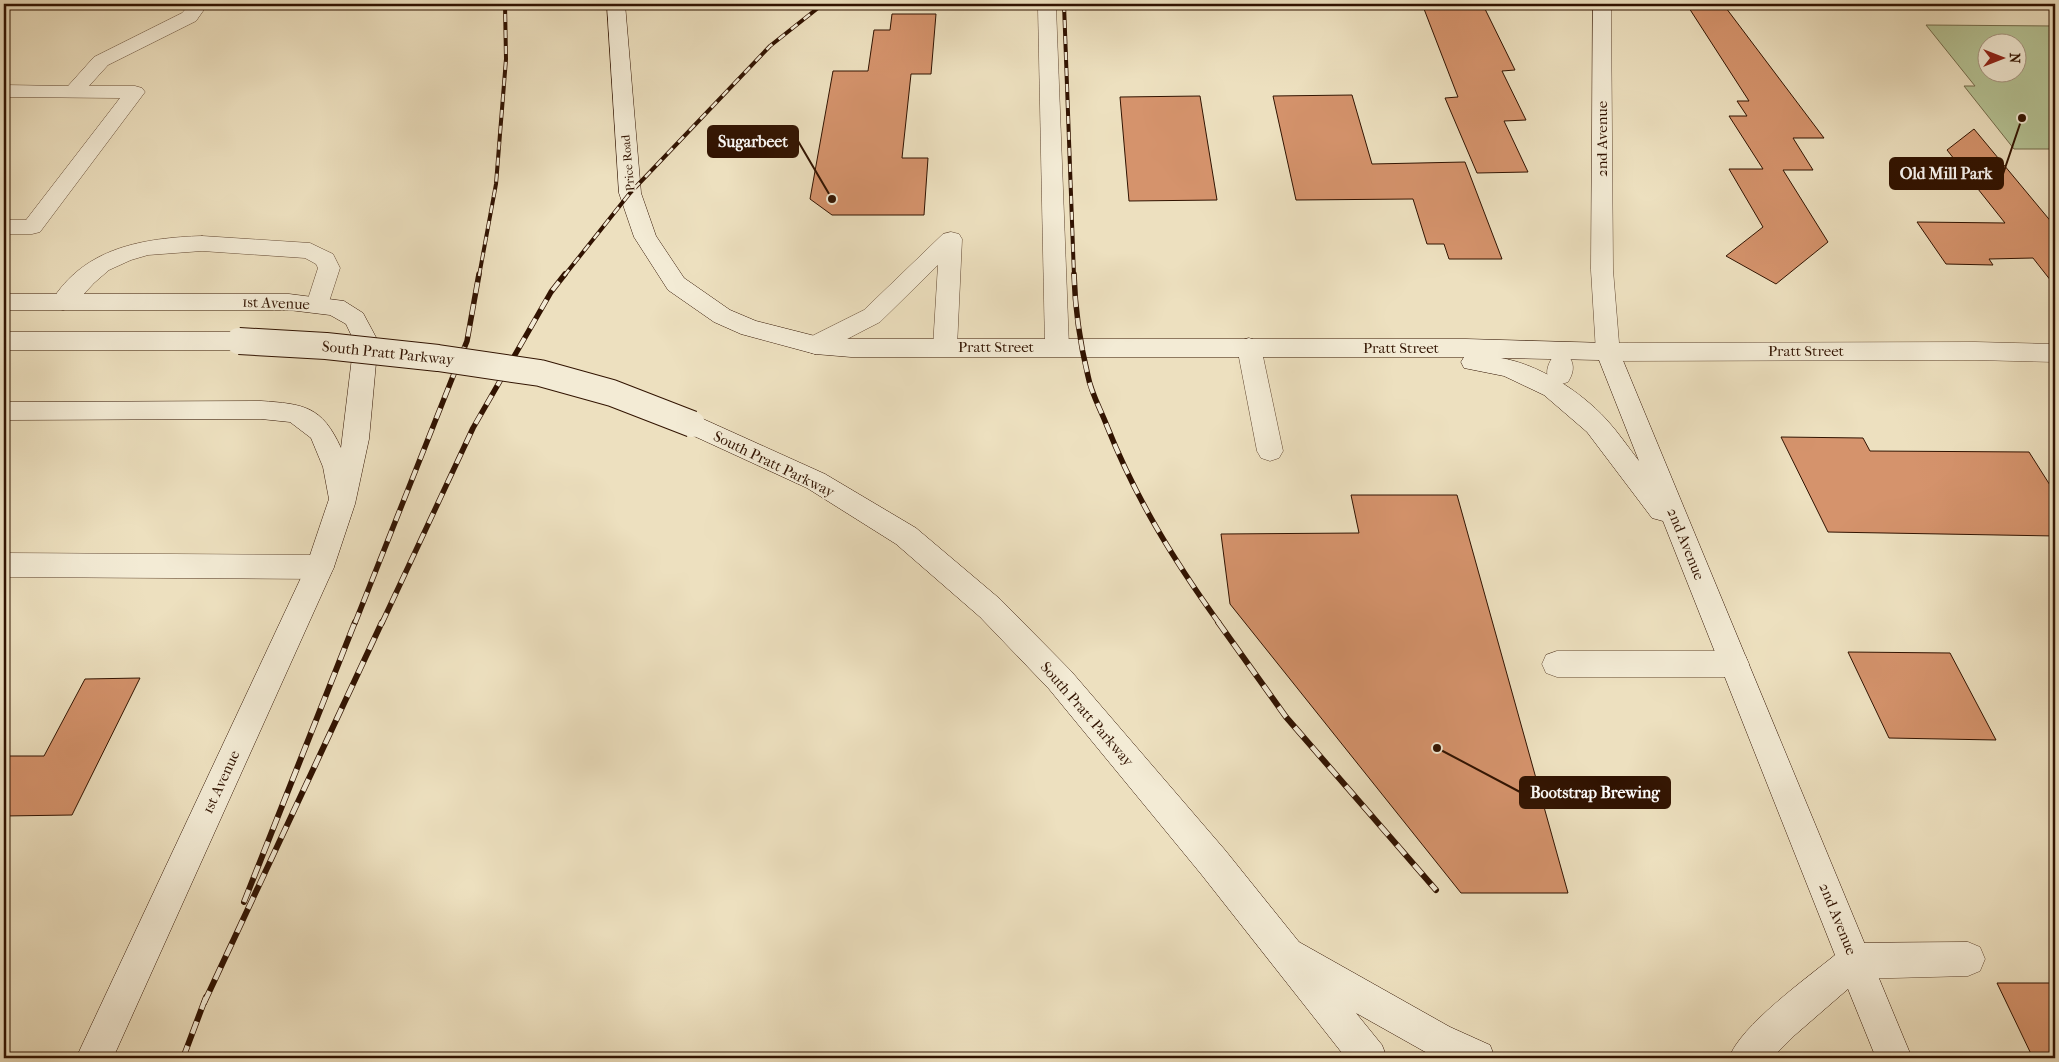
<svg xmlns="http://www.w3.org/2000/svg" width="2059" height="1062" font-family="'IM FELL French Canon',serif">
	<rect width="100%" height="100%" fill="#ede0bf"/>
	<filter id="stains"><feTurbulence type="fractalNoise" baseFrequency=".004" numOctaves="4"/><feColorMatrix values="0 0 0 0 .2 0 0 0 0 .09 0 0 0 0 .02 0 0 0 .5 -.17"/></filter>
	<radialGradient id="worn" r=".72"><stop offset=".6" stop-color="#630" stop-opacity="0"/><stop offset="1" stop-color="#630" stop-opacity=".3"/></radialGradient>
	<!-- green -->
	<path fill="#b5c395" stroke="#736b4b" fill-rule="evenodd" d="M1926 25 2055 26V149H2014L1964 86H1975ZM1986 42H2016V72H1986Z"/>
	<!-- building -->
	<g fill="#d5936c" stroke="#311301">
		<polygon points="1695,4 1723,4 1824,138 1793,138 1813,170 1783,170 1828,242 1776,284 1726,256 1763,227 1729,169 1763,169 1729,116 1747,116 1737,101 1749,101 1689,8"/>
		<polygon points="1424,9 1485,9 1515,70 1502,71 1526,120 1504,121 1528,172 1477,173 1445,98 1458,97"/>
		<polygon points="892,14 936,14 931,74 911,74 902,158 928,158 924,215 832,215 810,199 833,71 868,71 874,30 890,30"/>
		<polygon points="1352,95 1372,164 1465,162 1502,259 1449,259 1444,244 1427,244 1413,199 1296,200 1273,96"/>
		<polygon points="1200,96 1217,200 1129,201 1120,97"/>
		<polygon points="1974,129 2053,224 2055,224 2055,286 2033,258 1989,259 1993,265 1946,264 1917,222 2005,223 1947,150"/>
		<polygon points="1781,437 1863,438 1870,451 2029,452 2055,493 2055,536 1828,532"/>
		<polygon points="1351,495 1457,495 1568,893 1461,893 1230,604 1221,534 1359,533"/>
		<polygon points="1848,652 1950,653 1996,740 1889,738"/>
		<polygon points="140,678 72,815 4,816 4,756 44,756 85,679"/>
		<polygon points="1997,983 2055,983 2055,1058 2033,1058"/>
	</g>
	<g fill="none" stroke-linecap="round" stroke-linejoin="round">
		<defs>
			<g id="lane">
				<polygon points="190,4 208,4 196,21 108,65 89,86 135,86 142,88 145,92 40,232 32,234 4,234 4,220 26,220 120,98 4,97 4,85 68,86 94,57 182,13"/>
				<polygon points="1040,4 1054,4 1056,7 1069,347 1066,353 1057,356 1048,353 1045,347 1038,7"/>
				<polygon points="951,232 959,234 962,239 957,347 954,353 945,356 936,353 933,347 938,265 880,322 824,351 815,354 806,351 803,345 806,339 864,310 943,234"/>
				<path d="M202 236 310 243 333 254 340 268 326 311 318 313 310 311 306 305 318 268 316 264 305 258 202 251 148 255 131 260 109 270 94 283 71 308 63 310 55 308 51 302C84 247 144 238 202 236Z"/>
				<polygon points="1249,338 1258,341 1261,347 1283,451 1279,458 1270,461 1261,458 1257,451 1237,347 1240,341"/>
				<polygon points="4,553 320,555 330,559 334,567 330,575 320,579 4,577"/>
				<polygon points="1557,651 1734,651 1745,655 1749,664 1745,673 1734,677 1557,677 1546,673 1542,664 1546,655"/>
				<polygon points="1968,942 1980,947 1985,959 1980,971 1968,976 1855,979 1843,973 1837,961 1843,949 1855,943"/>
			</g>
			<g id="street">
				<polygon points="1593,4 1611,4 1613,270 1619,343 1975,342 2055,344 2055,362 1975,360 1608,361 1599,358 1596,352 1591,270"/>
				<path d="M1561 355 1570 358C1575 366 1573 374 1568 382L1559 385 1550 382C1545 374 1547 366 1552 358Z"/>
			</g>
			<g id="secondary">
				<path d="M607 4H625L641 193 656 236 684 278 730 310 756 321 815 336 851 339H1466L1608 343 1617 346 1912 1058H1876L1848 989 1795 1035 1772 1058H1729C1740 1026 1807 978 1835 955L1663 521 1652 518 1587 432 1544 395 1504 376 1464 368 1461 362 1464 357H851L815 354 741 334 714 322 668 290 634 237 619 193ZM1501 358 1599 360 1639 461C1628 447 1618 432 1606 419 1580 391 1538 364 1501 358Z"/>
				<path d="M4 294H289L344 301 363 313 378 341 369 439 355 504 334 567 113 1058H76L306 567 329 499 323 467 311 438 290 422 261 419 4 420V402L261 401C304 404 322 406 341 448L354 341 346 324 330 315 289 310H4Z"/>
				<polygon points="4,332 239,332 248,335 251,341 248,347 239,350 4,350"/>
				<polygon points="692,414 825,474 916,528 1000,599 1071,671 1225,850 1299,942 1450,1027 1490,1045 1495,1058 1436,1058 1356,1013 1382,1045 1387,1058 1346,1058 1201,874 1049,689 980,617 896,544 807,488 683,431 679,424 683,417"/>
			</g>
		</defs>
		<!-- lane casing -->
		<use href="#lane" stroke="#604630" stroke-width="1"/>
		<!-- street casing -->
		<use href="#street" stroke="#604630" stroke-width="1"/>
		<!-- secondary casing -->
		<use href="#secondary" stroke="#311301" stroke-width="1"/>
		<!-- lane -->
		<use href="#lane" fill="#f3ebd5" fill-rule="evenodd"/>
		<!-- street -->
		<use href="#street" fill="#f3ebd5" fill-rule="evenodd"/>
		<!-- secondary -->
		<use href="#secondary" fill="#f3ebd5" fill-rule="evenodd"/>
		<defs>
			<g id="rail-far2">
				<polyline points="1064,4 1074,276"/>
				<polyline points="479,276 496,184 506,59 505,4"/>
				<polyline points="564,276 630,193 770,46 823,4"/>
			</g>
			<g id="rail-far1">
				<path d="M1074 274C1075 309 1080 343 1088 376 1091 393 1101 410 1107 426 1136 499 1173 559 1219 623"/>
				<polyline points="355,623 467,341 479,274"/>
				<polyline points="382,623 473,428 551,292 565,274"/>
			</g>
			<g id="rail">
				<polyline points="1218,622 1286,717 1436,890"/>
				<polyline points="244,902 355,622"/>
				<polyline points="204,1003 382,622"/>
				<polyline points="183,1058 206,997"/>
			</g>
		</defs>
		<!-- rail-far2 casing -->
		<use href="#rail-far2" stroke="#311301" stroke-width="4"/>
		<!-- rail-far1 casing -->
		<use href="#rail-far1" stroke="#311301" stroke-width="5.5"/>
		<!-- rail casing -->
		<use href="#rail" stroke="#311301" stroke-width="6"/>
		<!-- rail-far2 -->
		<use href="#rail-far2" stroke="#f3ebd5" stroke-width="2.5" stroke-dasharray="8" stroke-linecap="butt"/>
		<!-- rail-far1 -->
		<use href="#rail-far1" stroke="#f3ebd5" stroke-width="4" stroke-dasharray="11" stroke-linecap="butt"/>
		<!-- rail -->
		<use href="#rail" stroke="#f3ebd5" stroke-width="4.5" stroke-dasharray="13" stroke-linecap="butt"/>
		<defs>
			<polyline id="secondary-bridge" points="239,341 326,346 438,358 540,373 612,393 692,424"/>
		</defs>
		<!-- secondary-bridge casing -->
		<use href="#secondary-bridge" stroke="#311301" stroke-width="28" stroke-linecap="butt"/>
		<!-- secondary-bridge -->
		<use href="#secondary-bridge" stroke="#f3ebd5" stroke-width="26"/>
	</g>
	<g text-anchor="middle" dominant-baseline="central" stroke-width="4" stroke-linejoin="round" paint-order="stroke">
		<!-- far-street labels -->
		<g font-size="12" fill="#311301" stroke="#f3ebd5">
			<text transform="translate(628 163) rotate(-95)">Price Road</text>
		</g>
		<!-- street labels -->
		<g font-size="15" fill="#311301" stroke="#f3ebd5">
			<text transform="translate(1602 139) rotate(-90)">2nd Avenue</text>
			<text transform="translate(276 303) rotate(2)">1st Avenue</text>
			<text x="996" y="347">Pratt Street</text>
			<text x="1401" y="348">Pratt Street</text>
			<text x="1806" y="351">Pratt Street</text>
			<text transform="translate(388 353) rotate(6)">South Pratt Parkway</text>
			<text transform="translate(774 464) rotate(26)">South Pratt Parkway</text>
			<text transform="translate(1686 544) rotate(68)">2nd Avenue</text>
			<text transform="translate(1087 714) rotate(49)">South Pratt Parkway</text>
			<text transform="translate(221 782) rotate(-65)">1st Avenue</text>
			<text transform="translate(1838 919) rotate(68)">2nd Avenue</text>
		</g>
	</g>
	<!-- callouts -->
	<path fill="none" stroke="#311301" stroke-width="2" d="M832 199L798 141M2022 118L2003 174M1437 748L1520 792"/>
	<g fill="#311301" stroke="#f3ebd5" stroke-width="2">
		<circle cx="832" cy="199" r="5"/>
		<circle cx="2022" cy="118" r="5"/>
		<circle cx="1437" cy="748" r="5"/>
	</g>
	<g fill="#311301" stroke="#311301" stroke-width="2">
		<rect x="708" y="126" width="90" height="31" rx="5"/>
		<rect x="1890" y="158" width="113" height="31" rx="5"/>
		<rect x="1520" y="777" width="150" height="31" rx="5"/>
	</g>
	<g font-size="16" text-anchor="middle" font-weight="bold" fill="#fff">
		<text x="753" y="147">Sugarbeet</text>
		<text x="1946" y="179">Old Mill Park</text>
		<text x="1595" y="798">Bootstrap Brewing</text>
	</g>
	<!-- margin -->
	<rect width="2059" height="1062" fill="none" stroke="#ede0bf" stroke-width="20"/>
	<rect x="5" y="5" width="2049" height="1052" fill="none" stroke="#311301" stroke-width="2.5"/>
	<rect x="10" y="10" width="2039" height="1042" fill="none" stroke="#311301"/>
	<!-- north arrow -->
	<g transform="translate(2002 58) rotate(90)"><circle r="24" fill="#f3ebd5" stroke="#a59580"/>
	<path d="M0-4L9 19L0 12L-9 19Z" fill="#8f2418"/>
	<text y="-8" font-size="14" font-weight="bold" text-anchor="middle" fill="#311301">N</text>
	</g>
	<rect width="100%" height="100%" filter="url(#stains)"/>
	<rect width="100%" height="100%" fill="url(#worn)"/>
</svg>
